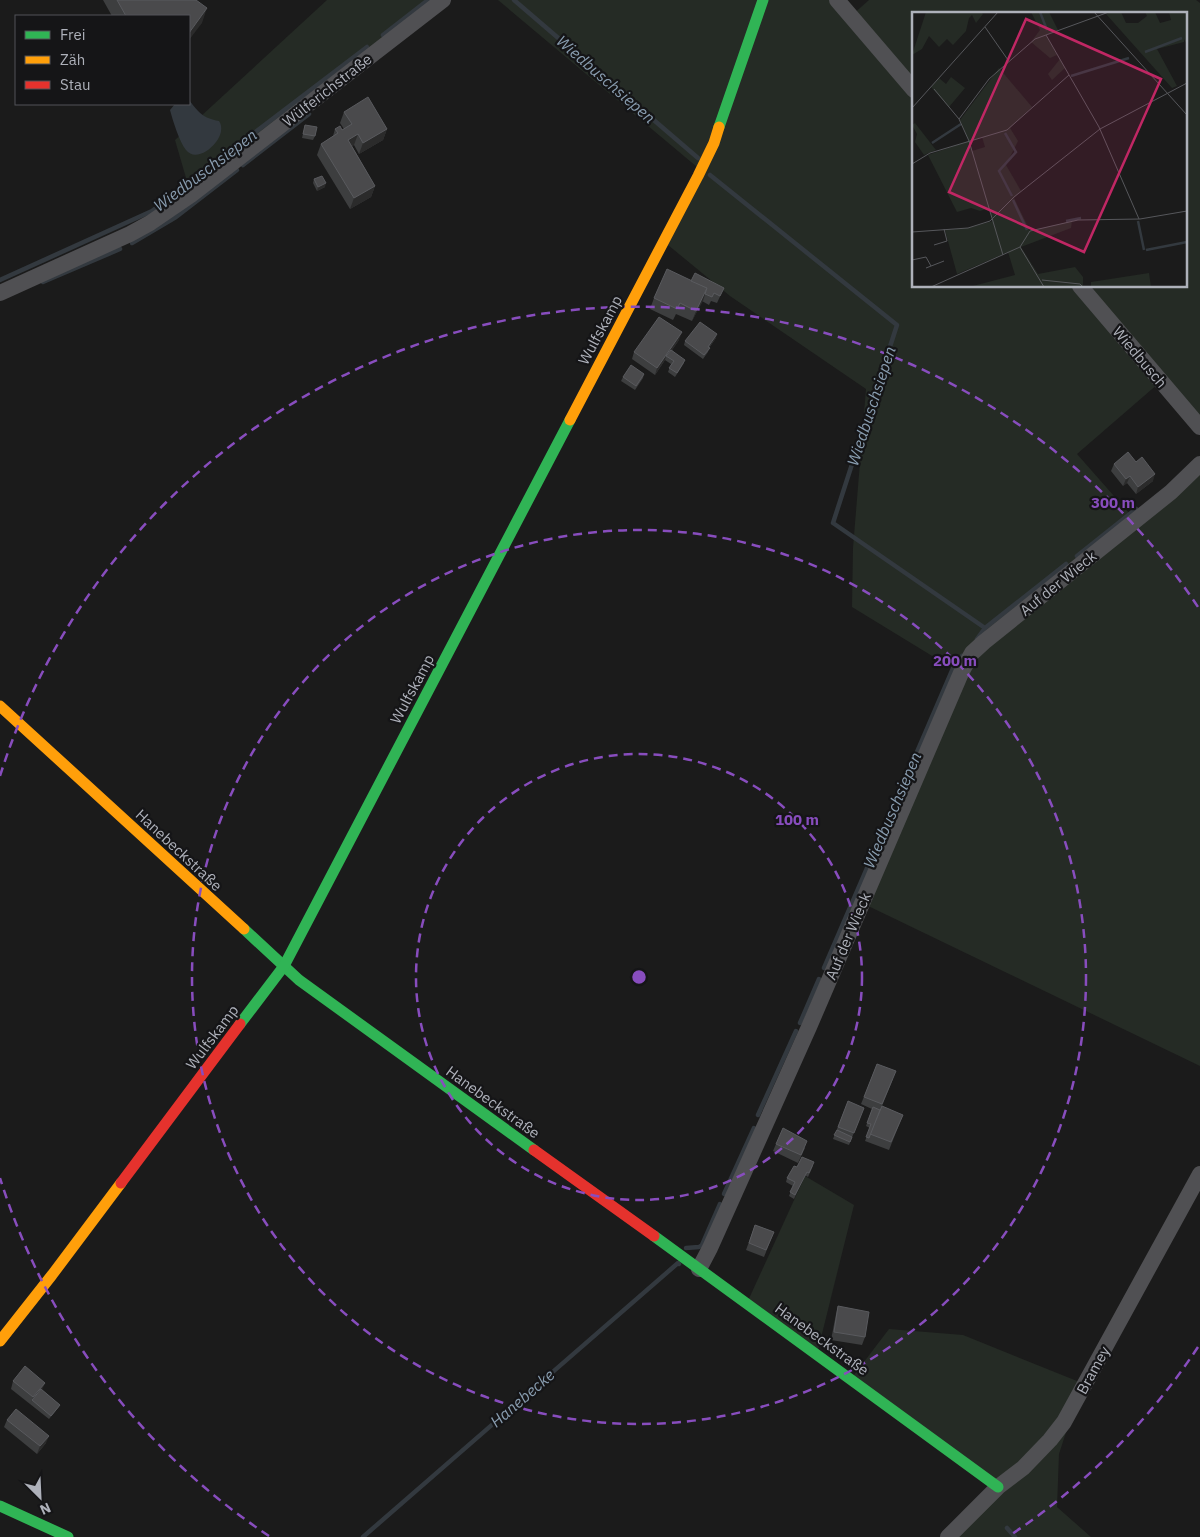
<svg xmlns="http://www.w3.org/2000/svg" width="1200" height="1537" font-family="'IBM Plex Sans',sans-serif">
	<rect width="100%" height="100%" fill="#1b1b1b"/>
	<!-- green -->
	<g fill="#252b25">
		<polygon points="327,0 443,0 191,195 175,140"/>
		<polygon points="498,0 836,0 851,16 869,0 1196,0 1200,3 1200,427 1080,286 1186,286 1186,14 914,14 914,286 1078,286 1159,383 1077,454 1136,521 1200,464 1200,1066 862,903 960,673 852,607 853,548 866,389 730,296 668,245 697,167"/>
		<polygon points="805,1176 854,1205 817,1354 747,1303"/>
		<polygon points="889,1329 963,1335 1082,1383 1059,1454 1057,1507 1091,1537 948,1537 998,1487 851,1379"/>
	</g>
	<!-- water -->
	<path fill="#33393f" d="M189 100C199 113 203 118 219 121 230 137 198 166 186 150 179 141 173 121 170 110L175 104H189Z"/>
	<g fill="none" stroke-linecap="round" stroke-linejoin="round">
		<!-- stream -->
		<g stroke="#33393f" stroke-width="4.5">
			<polyline points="514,0 698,158"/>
			<polyline points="383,35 428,0"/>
			<polyline points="243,165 309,114"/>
			<polyline points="710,175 897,325 833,523 985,628"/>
			<polyline points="132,243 176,217 237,170"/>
			<polyline points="0,280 152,211 367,47"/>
			<polyline points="43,282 120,249"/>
			<polyline points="1077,556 1136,509"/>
			<polyline points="977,639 985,628 1066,564"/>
			<polyline points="824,968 954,666 962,656"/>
			<polyline points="800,1023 819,979"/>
			<polyline points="758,1115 796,1031"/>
			<polyline points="724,1194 754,1128"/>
			<polyline points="686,1248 699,1247 702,1245 720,1204"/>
			<polyline points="1007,1528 1015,1537"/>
			<polyline points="363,1537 678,1263 679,1264"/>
		</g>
		<!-- street -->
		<g stroke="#505053" stroke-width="16">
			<polyline points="837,0 914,90"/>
			<polyline points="1080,286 1200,427"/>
			<polyline points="0,293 130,234 150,223 191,195 443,0"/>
			<polyline points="699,1269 710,1248 809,1027 961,673 972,653 984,642 1171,492 1200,464"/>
			<polyline points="948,1537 998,1487 1023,1468 1050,1440 1064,1422 1200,1174"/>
		</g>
		<!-- fast -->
		<g stroke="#30b455" stroke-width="11">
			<polyline points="719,127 763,0"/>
			<polyline points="244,929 299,980 534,1150"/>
			<polyline points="240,1024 284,966 570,420"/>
			<polyline points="654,1236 998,1487"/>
			<polyline points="0,1506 68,1537"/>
		</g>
		<!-- slow -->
		<g stroke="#ff9f0a" stroke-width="11">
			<polyline points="570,420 698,176 714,143 719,127"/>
			<polyline points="0,706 244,929"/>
			<polyline points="0,1341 52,1275 121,1183"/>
		</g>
		<!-- jam -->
		<g stroke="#e5322d" stroke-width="11">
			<polyline points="534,1150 654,1236"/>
			<polyline points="121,1183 240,1024"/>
		</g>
	</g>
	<!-- wall -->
	<g fill="#3d3e3f">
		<polygon points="103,0 196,0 202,23 189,16 112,16"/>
		<polygon points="344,112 387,129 383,140 359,154 354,145 352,146 375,186 371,197 350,209 317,155 321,144 333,136 335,129 342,130 344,129 340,123"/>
		<polygon points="305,125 315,136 313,140 302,138"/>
		<polygon points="314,179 325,187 317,191 313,183"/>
		<polygon points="691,281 724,288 717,303 711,301 709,305 702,301 692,321 676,314 673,320 650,309 654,298"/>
		<polygon points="716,338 709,348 708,352 703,359 684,345 685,341"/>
		<polygon points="679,340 672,350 684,363 675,377 668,372 671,364 665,360 655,375 632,359 634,352"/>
		<polygon points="644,374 643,378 635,390 621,381 623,377"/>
		<polygon points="1136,462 1153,481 1136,494 1127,483 1123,486 1111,471 1114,464"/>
		<polygon points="877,1064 893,1079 882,1106 903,1115 889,1150 865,1141 870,1128 866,1126 872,1109 861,1104"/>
		<polygon points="848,1101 861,1115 849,1145 833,1139"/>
		<polygon points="776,1144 805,1148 798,1163 773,1151"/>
		<polygon points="813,1166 808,1177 805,1175 794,1199 789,1196 793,1186 786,1182 787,1178 797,1167"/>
		<polygon points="755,1225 774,1232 764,1257 746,1250"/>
		<polygon points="838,1306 865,1337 862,1345 831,1340 836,1314"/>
		<polygon points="13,1381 42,1390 60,1405 58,1408 49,1419 11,1389"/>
		<polygon points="7,1420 46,1443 37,1454 4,1427"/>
	</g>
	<!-- shaded-wall -->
	<g fill="#2b2b2b">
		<polygon points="207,8 202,23 189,40 189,33"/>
		<polygon points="387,129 383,140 359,154 363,143"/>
		<polygon points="358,134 354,145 344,151 348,140"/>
		<polygon points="326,183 325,187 317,191 318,187"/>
		<polygon points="375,186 371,197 350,209 354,198"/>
		<polygon points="707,288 703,301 692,321 696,311"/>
		<polygon points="682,332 679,340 667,357 666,356 665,360 655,375 657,368"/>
		<polygon points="717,334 716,338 707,350 708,347"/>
		<polygon points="1155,474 1153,481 1136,494 1138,487"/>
		<polygon points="1130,476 1127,483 1123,486 1126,479"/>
		<polygon points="45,1383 42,1390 33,1401 32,1400 30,1405 33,1397"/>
		<polygon points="49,1436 46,1443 37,1454 40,1446"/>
	</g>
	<!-- building -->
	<g fill="#4a4a4c" stroke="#595a5e">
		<polygon points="117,0 196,0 207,8 189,33 189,16 126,16"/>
		<polygon points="368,97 387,129 363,143 358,134 348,140 375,186 354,198 321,144 338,133 335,129 340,126 342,130 352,124 344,112"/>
		<polygon points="305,125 317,127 315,136 303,134"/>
		<polygon points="322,176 326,183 318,187 314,179"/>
		<polygon points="667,269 707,288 696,311 680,303 677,309 654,298"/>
		<polygon points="695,273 724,288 720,296 714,293 712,297 705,294 707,288 691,281"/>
		<polygon points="659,317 682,332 657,368 634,352"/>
		<polygon points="700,322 717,334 708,347 710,348 704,355 685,341"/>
		<polygon points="671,350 685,360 677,373 669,368 674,361 666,356"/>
		<polygon points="631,365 644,374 636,386 623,377"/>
		<polygon points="1128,452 1136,462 1142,457 1155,474 1138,487 1130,476 1126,479 1114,464"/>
		<polygon points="877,1064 896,1071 882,1104 864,1097"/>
		<polygon points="848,1101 864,1108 854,1133 838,1127"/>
		<polygon points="882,1106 903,1115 891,1142 870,1134"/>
		<polygon points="873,1107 880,1110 869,1138 866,1137 871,1124 867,1123"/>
		<polygon points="783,1128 807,1141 801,1155 776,1144"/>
		<polygon points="837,1130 852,1137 850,1142 834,1135"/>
		<polygon points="802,1157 814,1162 809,1173 807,1172 795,1195 790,1192 795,1182 787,1178 794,1166 797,1167"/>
		<polygon points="755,1225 774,1232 766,1250 749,1243"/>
		<polygon points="838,1306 869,1312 865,1337 834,1332"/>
		<polygon points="25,1366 45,1383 33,1397 13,1381"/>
		<polygon points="41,1389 60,1405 51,1416 32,1400"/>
		<polygon points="16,1409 49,1436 40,1446 7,1420"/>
	</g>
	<!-- distance rings -->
	<g fill="none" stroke="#884dbe" stroke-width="2.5" stroke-dasharray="9 6">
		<circle cx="639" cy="977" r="223"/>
		<circle cx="639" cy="977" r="447"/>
		<path d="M1198 1347A670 670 0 0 1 1009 1536M269 1536A670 670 0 0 1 0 1178M0 776A670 670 0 0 1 1198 607"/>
	</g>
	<g text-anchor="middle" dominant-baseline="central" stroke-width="4.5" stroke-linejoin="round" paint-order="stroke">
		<!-- street labels -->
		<g font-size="15" fill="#aeb1ba" stroke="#151517">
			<text transform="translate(327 90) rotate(-38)">Wülferichstraße</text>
			<text transform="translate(600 330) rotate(-62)">Wulfskamp</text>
			<text transform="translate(1140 357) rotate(50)">Wiedbusch</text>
			<text transform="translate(1058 583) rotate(-39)">Auf der Wieck</text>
			<text transform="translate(412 689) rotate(-62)">Wulfskamp</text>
			<text transform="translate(179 850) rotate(43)">Hanebeckstraße</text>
			<text transform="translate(848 936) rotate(-67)">Auf der Wieck</text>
			<text transform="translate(212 1037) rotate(-53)">Wulfskamp</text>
			<text transform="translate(493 1102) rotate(36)">Hanebeckstraße</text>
			<text transform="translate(822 1339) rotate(36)">Hanebeckstraße</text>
			<text transform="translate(1093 1370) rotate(-61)">Bramey</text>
		</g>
		<!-- water labels -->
		<g font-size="16" font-style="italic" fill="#899db0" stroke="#151517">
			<text transform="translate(606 79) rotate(41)">Wiedbuschsiepen</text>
			<text transform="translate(205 170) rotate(-37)">Wiedbuschsiepen</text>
			<text transform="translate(871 406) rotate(-72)">Wiedbuschsiepen</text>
			<text transform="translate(892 810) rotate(-67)">Wiedbuschsiepen</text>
			<text transform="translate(522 1398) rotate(-41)">Hanebecke</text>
		</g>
	</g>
	<!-- overview -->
	<g transform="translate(912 12)">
		<rect width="275" height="275" fill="#1b1b1b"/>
		<path d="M14 0H69L71 2 64 11 60 3 57 6 54 19 41 33 35 27 27 35 17 24 10 37 0 43ZM119 0H137L146 18 134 23 145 43 138 46 119 30 128 18ZM199 0H209L214 11H226L235 4 233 0H243L248 11 259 8 257 0H275V33L272 27V30L245 37 265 74 260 76 194 2ZM148 47 153 56 140 68 136 62ZM87 56 120 95 98 116 106 129 94 153 109 179 102 186 118 219 160 209 159 216 109 235 126 262 163 255 171 265V275H57L103 263 96 240 45 262 33 218 56 216 81 209 77 196 68 199 59 196 45 200 16 143 57 129 48 108ZM70 125 73 135 60 139 58 129ZM39 65 53 76 37 95 19 75 27 66 34 72ZM3 111 24 138 12 143 3 130 5 122 0 113ZM237 261 239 275H179V270Z" fill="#252b25" fill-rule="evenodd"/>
		<path fill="none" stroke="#33393f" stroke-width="2.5" d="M128 0 135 18M233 40 270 26M159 64 217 46M93 121 104 140 87 159 100 184M20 131 49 112M101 188 115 218M154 209 169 206M226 209 232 238M234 238 275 230"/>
		<path fill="none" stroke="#56575b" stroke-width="1" d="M182 0 275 103M73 15 96 48M134 23 187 115 227 207M22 77 47 107 57 129 91 243M0 96 86 0M47 107 77 67 123 27 197 0M0 152 18 141 95 118 157 63M0 220 56 216 78 209 102 185 188 117 275 71M22 233 35 229 32 217M108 235 132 275M0 248 14 245 19 254M14 256 32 249M130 268 168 272 171 275M19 275 108 235 118 219 166 208 228 207 275 199"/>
		<path fill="#c02764" fill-opacity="0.15" stroke="#c02764" stroke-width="2.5" d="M114 7 249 67 172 240 37 180Z"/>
		<rect width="275" height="275" fill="none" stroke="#aeb1ba" stroke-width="2.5"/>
	</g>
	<circle cx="639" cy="977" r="8" fill="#884dbe" stroke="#151517" stroke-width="2.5"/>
	<g font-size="15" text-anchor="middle" font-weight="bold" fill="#884dbe" stroke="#151517" stroke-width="4.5" stroke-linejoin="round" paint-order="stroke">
		<text x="1113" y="508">300 m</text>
		<text x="955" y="666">200 m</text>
		<text x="797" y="825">100 m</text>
	</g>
	<!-- legend -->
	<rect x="15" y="15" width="175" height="90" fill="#151517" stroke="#525358"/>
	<rect x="25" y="31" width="25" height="8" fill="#30b455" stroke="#525358"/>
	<text x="60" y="40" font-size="15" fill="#aeb1ba">Frei</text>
	<rect x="25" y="56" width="25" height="8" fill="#ff9f0a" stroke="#525358"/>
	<text x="60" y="65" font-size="15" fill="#aeb1ba">Zäh</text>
	<rect x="25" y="81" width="25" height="8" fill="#e5322d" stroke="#525358"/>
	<text x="60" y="90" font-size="15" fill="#aeb1ba">Stau</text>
	<!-- north arrow -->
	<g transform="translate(40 1497) rotate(156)" stroke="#151517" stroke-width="4" paint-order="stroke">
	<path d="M0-4L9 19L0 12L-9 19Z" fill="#aeb1ba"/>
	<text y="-8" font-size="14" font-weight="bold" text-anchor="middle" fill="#aeb1ba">N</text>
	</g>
</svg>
